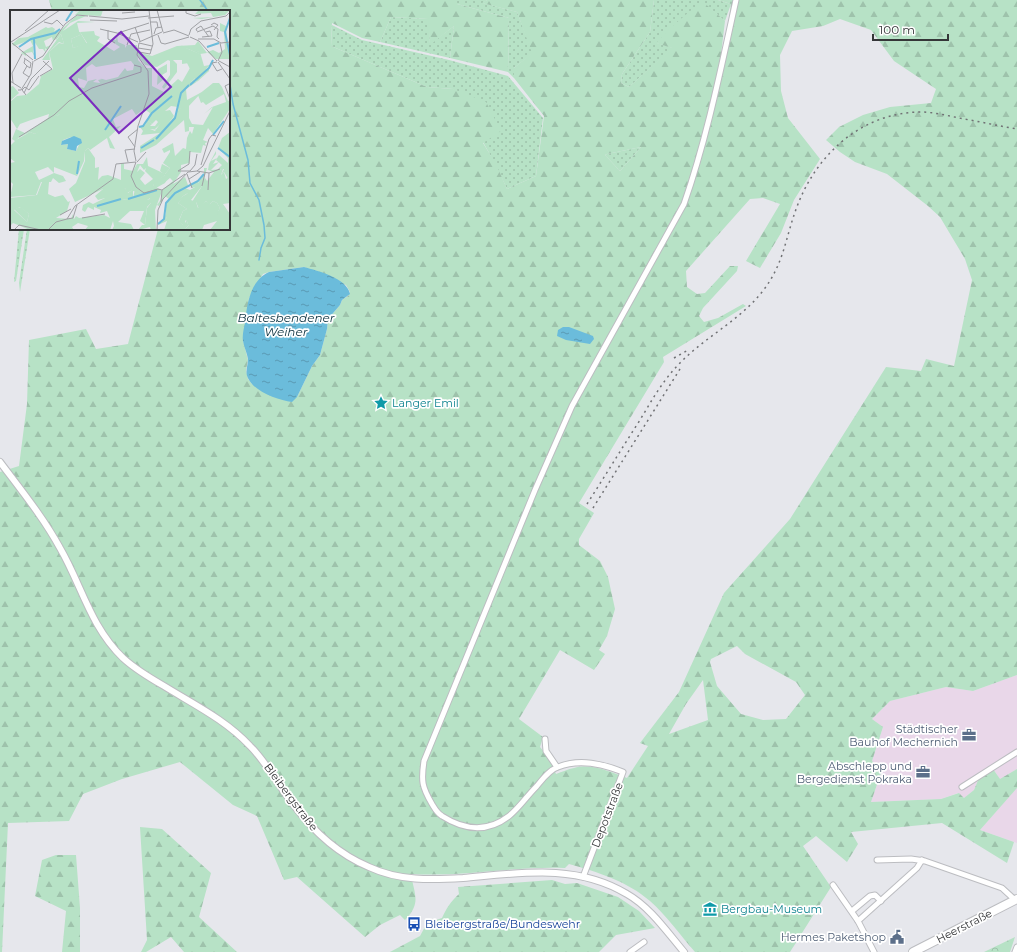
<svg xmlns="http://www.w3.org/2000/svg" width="1017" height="952" font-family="Montserrat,sans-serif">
	<defs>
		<pattern id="grass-dots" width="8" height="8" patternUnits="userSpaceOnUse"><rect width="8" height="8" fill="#b7e2c6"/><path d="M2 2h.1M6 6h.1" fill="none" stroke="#9ec2ab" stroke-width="1.8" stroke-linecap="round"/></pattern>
		<pattern id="forest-firs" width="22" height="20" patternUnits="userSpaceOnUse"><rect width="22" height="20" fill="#b7e2c6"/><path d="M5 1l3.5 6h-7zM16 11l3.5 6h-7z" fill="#9ec2ab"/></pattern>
		<pattern id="park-crowns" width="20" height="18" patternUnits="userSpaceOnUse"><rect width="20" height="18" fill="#b7e2c6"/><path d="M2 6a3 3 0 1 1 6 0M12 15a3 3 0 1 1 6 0" fill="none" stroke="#9ec2ab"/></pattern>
		<pattern id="water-ripples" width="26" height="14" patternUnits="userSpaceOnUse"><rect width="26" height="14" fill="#6bbcdb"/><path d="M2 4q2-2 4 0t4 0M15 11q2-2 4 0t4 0" fill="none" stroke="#599ab3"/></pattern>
	</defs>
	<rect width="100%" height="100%" fill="#e6e7ec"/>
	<!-- commercial -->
	<g fill="#e9d7e9">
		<polygon points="1017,675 1017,769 1000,780 994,770 979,778 974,790 964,798 958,793 941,799 871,802 882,771 872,761 883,727 872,719 890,701 946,687 973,691"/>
		<polygon points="1017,788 1017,843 980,830 1013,792"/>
	</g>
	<!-- grass -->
	<g fill="url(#grass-dots)">
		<polygon points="457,0 487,0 483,3 517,12 533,53 514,68 514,78 508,72 509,18 457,4"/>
		<polygon points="654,0 718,0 731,4 725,21 702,2 657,43 673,48 629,87 621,83 622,74 650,32"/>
		<polygon points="391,17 429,19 430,44 454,26 450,58 380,42"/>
		<path d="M332 25 362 40 449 60 508 76 543 118 536 176 507 189C492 155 471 122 453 89L427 87 331 46Z"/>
		<polygon points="641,147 620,171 605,155 607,154"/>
		<polygon points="19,229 24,229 16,281 14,282"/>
		<polygon points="27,229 30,229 20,292 19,283"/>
	</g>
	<!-- forest -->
	<g fill="url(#forest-firs)" fill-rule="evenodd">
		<path d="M49 0H457V4L509 18 508 72 450 58 454 26 430 45 428 19 391 17 380 42 362 38 332 23 331 46 427 87 453 89 486 102 501 131 483 143 496 164 507 189 536 176 544 116 514 78V68L532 53 517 12 482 3 487 0H654L650 32 622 74 621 83 629 87 672 48 656 43 669 29 702 1 725 21 719 71H722L731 4 718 0H1017V675L973 691 946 687 890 701 872 719 883 727 872 761 882 770 871 802 941 799 959 793 964 798 974 790 979 778 993 769 1000 779 1017 769V788L980 830 1014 842 1007 863 942 823 851 832 858 844 847 862 816 836 803 846 831 887 790 952H695C680 935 667 916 650 901 627 881 597 872 569 864L565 868C514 866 463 877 411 874 414 894 422 903 405 920L400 915 380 925 365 937 297 877 284 880 257 816 233 805 180 762 122 779 83 794 69 821 8 823 2 952H0V472L19 466 27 404 29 340 86 329 96 349 128 344 158 229H229V11H52ZM840 19 871 30 894 61 936 89 931 103 890 107 863 115 839 127 826 140 840 152 855 162 887 174 928 206 940 217 965 259 972 280 954 366 926 359 921 371 886 367 790 519 724 593 679 692 640 743 648 746 627 778C611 772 591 763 574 768 568 769 562 772 556 774L549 758 540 747 543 737 519 719 560 650 594 670 605 654 599 650 607 636 615 609 608 577 600 561 579 545V539L594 513 579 503 664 362 663 357 746 306 743 304 718 318 704 322 699 316 703 308 737 271 738 266H730L705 293 697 294 687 287 686 271 750 199 763 198 780 204 746 261 760 268 781 233 794 200 820 159 788 118 781 91 780 55 792 31 823 26ZM641 147 620 171 605 155 607 154ZM304 267 346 285 350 292 348 296 342 300 340 305 328 319 327 329 320 355 312 366 297 397 252 384 248 379 246 370 248 360 243 340 249 298 263 274 269 272ZM737 646 745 654 796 682 805 695 786 719 763 720 741 714 717 686 710 662 711 659ZM703 680 708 720 669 734 686 704Z"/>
		<polygon points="140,827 162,829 211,873 199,917 237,952 184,952 171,937 146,952 141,952 147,940"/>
		<polygon points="56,855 76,855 80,908 80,952 62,952 66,911 35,896 42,860"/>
		<path d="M552 880 565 884 577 883 618 897 639 911 655 928 616 935 599 952H390L420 936 427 923 442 918C446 909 451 901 459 894L458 887Z"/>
	</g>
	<!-- park -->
	<polygon fill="url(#park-crowns)" points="1015,937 1010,952 984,952"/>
	<!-- water -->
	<g fill="url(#water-ripples)">
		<path d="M304 267C318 271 347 278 350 294L342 300 340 305 328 319 327 329 320 355 312 366 297 397 292 402C278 400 256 392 249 380 244 372 248 367 248 359 247 353 244 347 243 341 242 335 244 328 245 323 247 304 250 281 269 272Z"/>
		<polygon points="563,327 569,327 593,336 594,339 590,344 566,340 557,336 558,330"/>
	</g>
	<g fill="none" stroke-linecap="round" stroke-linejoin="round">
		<!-- stream -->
		<g stroke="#6bbcdb" stroke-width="1.5">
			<polyline points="200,0 208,11"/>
			<polyline points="229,78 233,104 248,160 250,183 259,200 264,225 265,238 261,248 259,260"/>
		</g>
		<defs>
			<g id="minor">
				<polyline points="545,739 546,751 557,767"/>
				<polyline points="962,787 1017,752"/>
				<polyline points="877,860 911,859 925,861 1002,888 1015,900"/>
				<path d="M583 877 623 772C603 764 580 758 558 767 549 770 542 780 536 787 527 796 519 808 509 816 487 833 464 830 442 816 437 813 435 809 432 804 422 787 421 781 424 761L535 490 572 406 684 204C707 138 721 68 736 0"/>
				<polyline points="833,885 858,921 874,952"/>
				<polyline points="852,911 870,896 875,895 881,901"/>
				<polyline points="858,921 917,868 922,860"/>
				<polyline points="630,952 644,942"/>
				<polyline points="1015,952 1017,947"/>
			</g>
			<path id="tertiary" d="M0 462C21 490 43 517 60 548 82 586 90 626 123 658 135 669 150 678 164 686 193 704 226 720 250 746 267 763 278 785 293 804 313 831 338 854 369 867 399 881 431 880 463 878 519 873 576 863 627 894 650 907 667 932 684 952"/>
			<polyline id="primary" points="913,952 1017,899"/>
		</defs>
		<!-- minor casing -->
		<use href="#minor" stroke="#bcbdc1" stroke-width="7"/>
		<!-- tertiary casing -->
		<use href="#tertiary" stroke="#bcbdc1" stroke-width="8"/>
		<!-- primary casing -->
		<use href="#primary" stroke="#bcbdc1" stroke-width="10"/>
		<!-- minor -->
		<use href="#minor" stroke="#fff" stroke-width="5"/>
		<!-- tertiary -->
		<use href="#tertiary" stroke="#fff" stroke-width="6"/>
		<!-- primary -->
		<use href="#primary" stroke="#fff" stroke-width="8"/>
		<!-- rail -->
		<g stroke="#707174" stroke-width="1.5" stroke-dasharray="2 4" stroke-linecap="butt">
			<polyline points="674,358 688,350"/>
			<path d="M587 504C605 476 622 448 640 420 652 400 663 380 680 363 705 337 739 321 762 292 785 263 785 237 798 204 818 153 862 113 920 112 934 112 949 116 964 119 982 122 999 126 1017 129"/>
			<polyline points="593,508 680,369"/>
		</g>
	</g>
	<!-- icons -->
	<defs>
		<symbol id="sight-bare" viewBox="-9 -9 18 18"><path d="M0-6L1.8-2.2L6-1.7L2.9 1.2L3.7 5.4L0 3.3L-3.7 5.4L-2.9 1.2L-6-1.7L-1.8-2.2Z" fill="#0f9aa8" stroke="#fff" stroke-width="2.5" paint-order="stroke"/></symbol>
		<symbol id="office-bare" viewBox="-9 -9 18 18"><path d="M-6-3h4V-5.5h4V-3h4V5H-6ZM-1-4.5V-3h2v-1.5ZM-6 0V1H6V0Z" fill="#5c6f8a" stroke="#fff" stroke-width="2.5" paint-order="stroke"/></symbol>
		<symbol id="museum-bare" viewBox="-9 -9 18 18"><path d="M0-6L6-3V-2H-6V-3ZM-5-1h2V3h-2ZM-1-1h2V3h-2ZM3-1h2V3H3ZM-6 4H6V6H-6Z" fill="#0f9aa8" stroke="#fff" stroke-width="2.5" paint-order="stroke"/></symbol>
		<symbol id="bus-bare" viewBox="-9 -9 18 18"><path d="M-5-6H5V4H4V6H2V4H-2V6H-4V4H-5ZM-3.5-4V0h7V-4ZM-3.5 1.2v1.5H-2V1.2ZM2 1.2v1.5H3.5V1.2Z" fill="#1a4fb4" stroke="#fff" stroke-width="2.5" paint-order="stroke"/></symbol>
		<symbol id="civic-bare" viewBox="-9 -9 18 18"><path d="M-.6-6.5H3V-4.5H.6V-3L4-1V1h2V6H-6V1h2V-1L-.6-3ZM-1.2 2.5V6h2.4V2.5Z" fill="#5c6f8a" stroke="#fff" stroke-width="2.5" paint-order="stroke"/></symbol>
	</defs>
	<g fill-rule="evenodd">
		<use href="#sight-bare" x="371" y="393" width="20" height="20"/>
		<use href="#office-bare" x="959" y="725" width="20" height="20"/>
		<use href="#office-bare" x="913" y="762" width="20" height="20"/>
		<use href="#museum-bare" x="700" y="899" width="20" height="20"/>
		<use href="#bus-bare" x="404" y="914" width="20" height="20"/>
		<use href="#civic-bare" x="887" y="927" width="20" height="20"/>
	</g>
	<g text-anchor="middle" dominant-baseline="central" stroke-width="3.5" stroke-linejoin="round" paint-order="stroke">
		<!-- culture labels -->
		<g font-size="11" fill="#0d838f" stroke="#fff" text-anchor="start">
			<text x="392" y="403">Langer Emil</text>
			<text x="721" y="909">Bergbau-Museum</text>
		</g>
		<!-- service labels -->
		<g font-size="11" fill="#4e5e75" stroke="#fff" text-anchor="end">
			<text x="958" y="729">Städtischer<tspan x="958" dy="13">Bauhof Mechernich</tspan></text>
			<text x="912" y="766">Abschlepp und<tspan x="912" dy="13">Bergedienst Pokraka</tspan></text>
			<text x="886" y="937">Hermes Paketshop</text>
		</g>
		<!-- street labels -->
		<g font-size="11" fill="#353638" stroke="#fff">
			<text transform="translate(291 797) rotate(53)">Bleibergstraße</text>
			<text transform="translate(607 815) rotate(-69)">Depotstraße</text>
			<text transform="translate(964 926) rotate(-27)">Heerstraße</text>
		</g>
		<!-- transit labels -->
		<g font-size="11" fill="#164399" stroke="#fff" text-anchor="start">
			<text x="425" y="924">Bleibergstraße/Bundeswehr</text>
		</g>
		<!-- water labels -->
		<g font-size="12" font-style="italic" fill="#0d3341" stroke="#fff">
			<text x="286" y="317">Baltesbendener<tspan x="286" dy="14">Weiher</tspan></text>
		</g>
	</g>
	<!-- overview -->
	<g transform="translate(10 10)">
		<rect width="220" height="220" fill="#e6e7ec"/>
		<path d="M210 13 216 16 217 34 220 32 219 49H206L197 42 203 40 209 43 215 39 214 22 210 21ZM36 17 44 22 35 25 33 23 31 27 43 24 50 19 43 31 42 27 34 31 36 37 41 35 37 40 35 38 36 43 33 39H29L24 31 23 42 27 50 22 42 16 43V46L11 43 23 36 20 30 4 36 2 34 9 28 18 27ZM68 22H70L77 34 63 38 61 29 70 25ZM51 24 54 34 49 32 39 42 40 50H32ZM170 35 190 42 194 56 200 55 196 59H199V61L188 71 184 72 185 68 180 73V59L177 53 189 44ZM203 73H209L212 77 218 91 220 90V99L203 124 198 118 193 130 198 132 195 133 196 136 193 135 191 143 180 142 179 153 171 155V162L163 174 175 167 178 175 175 178 180 180 185 177 182 178 181 174 188 171V173L194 165V158H197L192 176 181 190 186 192 188 198 196 191 200 194 197 197 203 191 207 193 210 198 208 202 212 220H200L207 211 194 215 192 220H179V215L175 219 173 220 178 213 176 210 173 215 169 211 173 201 177 199 168 193 178 183 173 186 156 208V195L159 189 155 186 149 196 147 195 152 188V180L163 171 160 168 154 173 155 165 143 175 152 181 137 190H140L141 193 137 197 135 215 130 211 134 201H120L108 212 121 214 124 220H102L104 216 103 211 100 220H75L78 216 68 213 62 217 64 220H20L3 213 0 216V188L27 185 32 172H39L38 184 45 187 53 185 58 192 60 191 57 201 46 208 61 209 63 204 64 209 66 206 69 208 94 205 100 208 97 201 90 203 91 200 84 197V200L78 197 75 202 72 200 73 195 79 192 83 194 95 188 88 190 85 186 93 179 65 192 59 179 66 173 75 151V141L78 138 85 148V158L89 157 88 170 92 166 98 165 111 170V153H114V159L123 161 127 154H133L137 147 138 156 155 164 160 158 153 153 160 142V140L154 143 152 139 163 133 165 146 173 138 176 139 177 128 180 121 182 124 184 117H179V121L175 122 174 110 146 135 130 143V136L150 123 131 125 133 121 130 117 136 114 137 110 142 114 140 116 143 118 140 117V119L145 121 155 107V101L160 100 164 106 157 115 165 108 169 99 179 95V108L182 114 193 115 203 97 194 104 182 107 194 104 202 97 216 92 214 84 196 95 193 92 191 93 188 85ZM130 155 134 160 136 158 135 161 143 169 135 175 130 169 135 163 130 159 127 162ZM115 178 117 183 125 179 123 188 112 190ZM10 197 19 204 17 212 4 200ZM93 85 95 86 92 94 96 103 89 99V92L82 104 83 95 86 96V92ZM50 100 46 106 50 104 40 115 25 124 20 122 10 127ZM220 122V172L214 162 211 165 214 159H208L212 155 206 150 209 145 218 153V148L208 138 212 128Z" fill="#b7e2c6" fill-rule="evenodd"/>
		<path d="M68 0H93L91 6 65 5 69 1 64 2ZM189 0H216L213 3 217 0H220L215 5 192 9 183 8 203 7 201 3 185 4ZM66 6H76L60 13 53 21 68 11 85 12 67 13 70 25 61 29 63 38 77 33 70 22 84 21 85 25 90 27 87 31 104 41 110 37 98 29 106 30 107 26 108 32 115 35V38L117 35H127L128 50 136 58H142V76L154 82 168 69 172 72 180 58 181 72 185 68 184 72 188 71 176 79 177 90 192 82 177 98 169 99 165 112 162 110 158 116 156 115 165 106 168 97 161 96 155 101 157 108 145 119 150 120 140 119V116H145L148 112 146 110 142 114 137 110 140 103 134 99 126 105 122 99 103 109 106 117 111 116 99 127 105 139 100 138 97 128 80 140 78 138 75 141 74 151 67 166 44 157V163L53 166 56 171 49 173 43 168 41 172H31L26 185 0 187 3 174 0 171V153L5 152 0 148V136L5 131 2 129 6 119 15 123 6 130 20 122 25 124 50 104 44 107 49 101 38 109 39 104 21 110 10 114 7 119 0 108V92L7 86 16 85 29 74 31 66 43 59 39 42 49 33 54 34 51 24 46 30 43 27 46 23 30 27 29 26 33 23 37 24 35 19 42 17 45 19 44 21 50 19 47 22H49ZM121 51 124 55 123 60 117 61 115 58 108 67 96 70 89 68 92 69 88 70 90 73 83 72 87 69 78 71 74 78 69 77 68 68 77 71 76 58 82 54 86 57ZM61 127 69 129 70 133 66 141 57 139 58 134 51 135 53 130ZM38 157 44 163 29 170 25 162ZM188 31 197 43 190 44 189 42 176 38 190 44 179 53 172 54V50H163L167 54V62L154 79 152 77 160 65V51L158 50 147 57 135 55 128 46V42L142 46 167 36 185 35ZM157 54V62L152 65 154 69 147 75 148 59ZM3 76 9 83 0 91V77ZM206 141V144L201 151 207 148 203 154 209 152 201 160 213 159 211 165 214 162 216 169 219 167 220 193 213 194 220 204 219 220H212L208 213 210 214 207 203 210 198 207 193 203 191 197 197 199 194 196 191 189 199 186 192 180 195 192 176V170L195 168 197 171 204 162 198 160 199 154ZM152 154 160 158 155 164 160 168 158 167 155 173 146 178 143 175 145 172 155 165 150 161ZM115 178 118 183 125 178 134 183 125 187 128 182 123 181V188L112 190 111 182ZM152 181 145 200 146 220H141L140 217 128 220 132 215H135L137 198 141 193 136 190 140 189 138 185ZM181 182 168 193 177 199 173 201 169 210 173 215 172 211 174 209 176 213V210L178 213 175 219 179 215V220H154L157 211 148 215V202V214L154 209 156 203 157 209V203L173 186ZM11 197 19 204 17 212 4 199Z" fill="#b7e2c6" fill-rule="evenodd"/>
		<path d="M64 126 71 129 72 133 67 136 66 141 57 139 58 134 51 135 52 131Z" fill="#6bbcdb"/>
		<path fill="none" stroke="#6bbcdb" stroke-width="2" d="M220 8 215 22 220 45M56 11 63 0M24 29 25 49M9 37 21 29 45 23 50 19M197 37 209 33M180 75 199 58 203 50M129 117 133 116 142 103 162 86M95 120 111 96M203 125 214 111M146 129 165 108 171 83 179 75M131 138 144 130M208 138 220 147M67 164 69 151M118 189 147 180M87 196 111 189M148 214 154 209 156 193 165 183 188 171 194 164"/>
		<path fill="none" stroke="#9fa0a4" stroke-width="1" d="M147 0 153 22M176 0V3L185 6 191 4M112 3 125 2M79 6 112 9 139 6M138 8 164 6M80 10 107 11M34 12 42 14 47 10 53 16M140 12H147L148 18M201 15 204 13 208 15 204 20M125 17 130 31M90 19 107 23M98 20V29L105 33M15 21 39 0M187 21 186 19 191 16 199 27M187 22 203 16 208 19 207 27 209 29M107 23 128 32M108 23 139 13M153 23 164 20 179 26M144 24 146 18 152 17M148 25 151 33 155 34 179 27M179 25 181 19 191 11 216 6 220 2M180 27 189 31 207 51M192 27 202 26 200 21 196 22M188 29H204L211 33 220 32M1 32 50 0M129 32 152 22M2 33 23 50M129 33 142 36M117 35 121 24 140 20M128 38 141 40M129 42 140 44 143 34 139 0M14 48 21 53 20 58 17 56M15 49 14 53 17 56 13 63 19 67M24 51 33 46 55 14 67 5 78 6M208 51 212 42 210 33M209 51 220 57M207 52 202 53 207 61 212 59M208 52 220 69M30 66 42 59 33 51M0 71 11 78M3 73 2 63 12 44M219 74 215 76 220 89M8 80H11L21 64 23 51M14 83 21 69 39 51M16 85 12 80 15 77 19 80 29 66M9 127 44 105 59 91 82 78 131 62V57L124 55M125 137 118 127 128 119M126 151 124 141 128 116 139 84 138 61 127 45 129 33M118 152 115 140 125 139M126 152 121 166 126 177 134 183 148 179 152 180M127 152 136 142M191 155 199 129 202 125 206 126M180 161H168L179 154 180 141M180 161 185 155 187 144M187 161 199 163 210 159M177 164 182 178M179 169 190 162M192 176 195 163M152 180 175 164M198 180 199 163M151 192 152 180M50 205 61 199M72 208 95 204M57 209 65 196 103 169 106 154 126 152M57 209 63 208 67 195M4 220 9 215 31 220M38 220 46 212 57 209M147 220 148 200 153 189 178 162 187 161 193 156 220 101"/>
		<path fill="#7b2cbf" fill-opacity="0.15" stroke="#7b2cbf" stroke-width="2" d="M111 22 161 77 109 123 60 68Z"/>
		<rect width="220" height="220" fill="none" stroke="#353638" stroke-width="2"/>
	</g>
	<!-- scale -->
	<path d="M873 34v6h75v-6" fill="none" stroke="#353638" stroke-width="2"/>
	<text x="879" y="34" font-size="12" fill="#353638" stroke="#ffffff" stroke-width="3" paint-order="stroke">100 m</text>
</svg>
